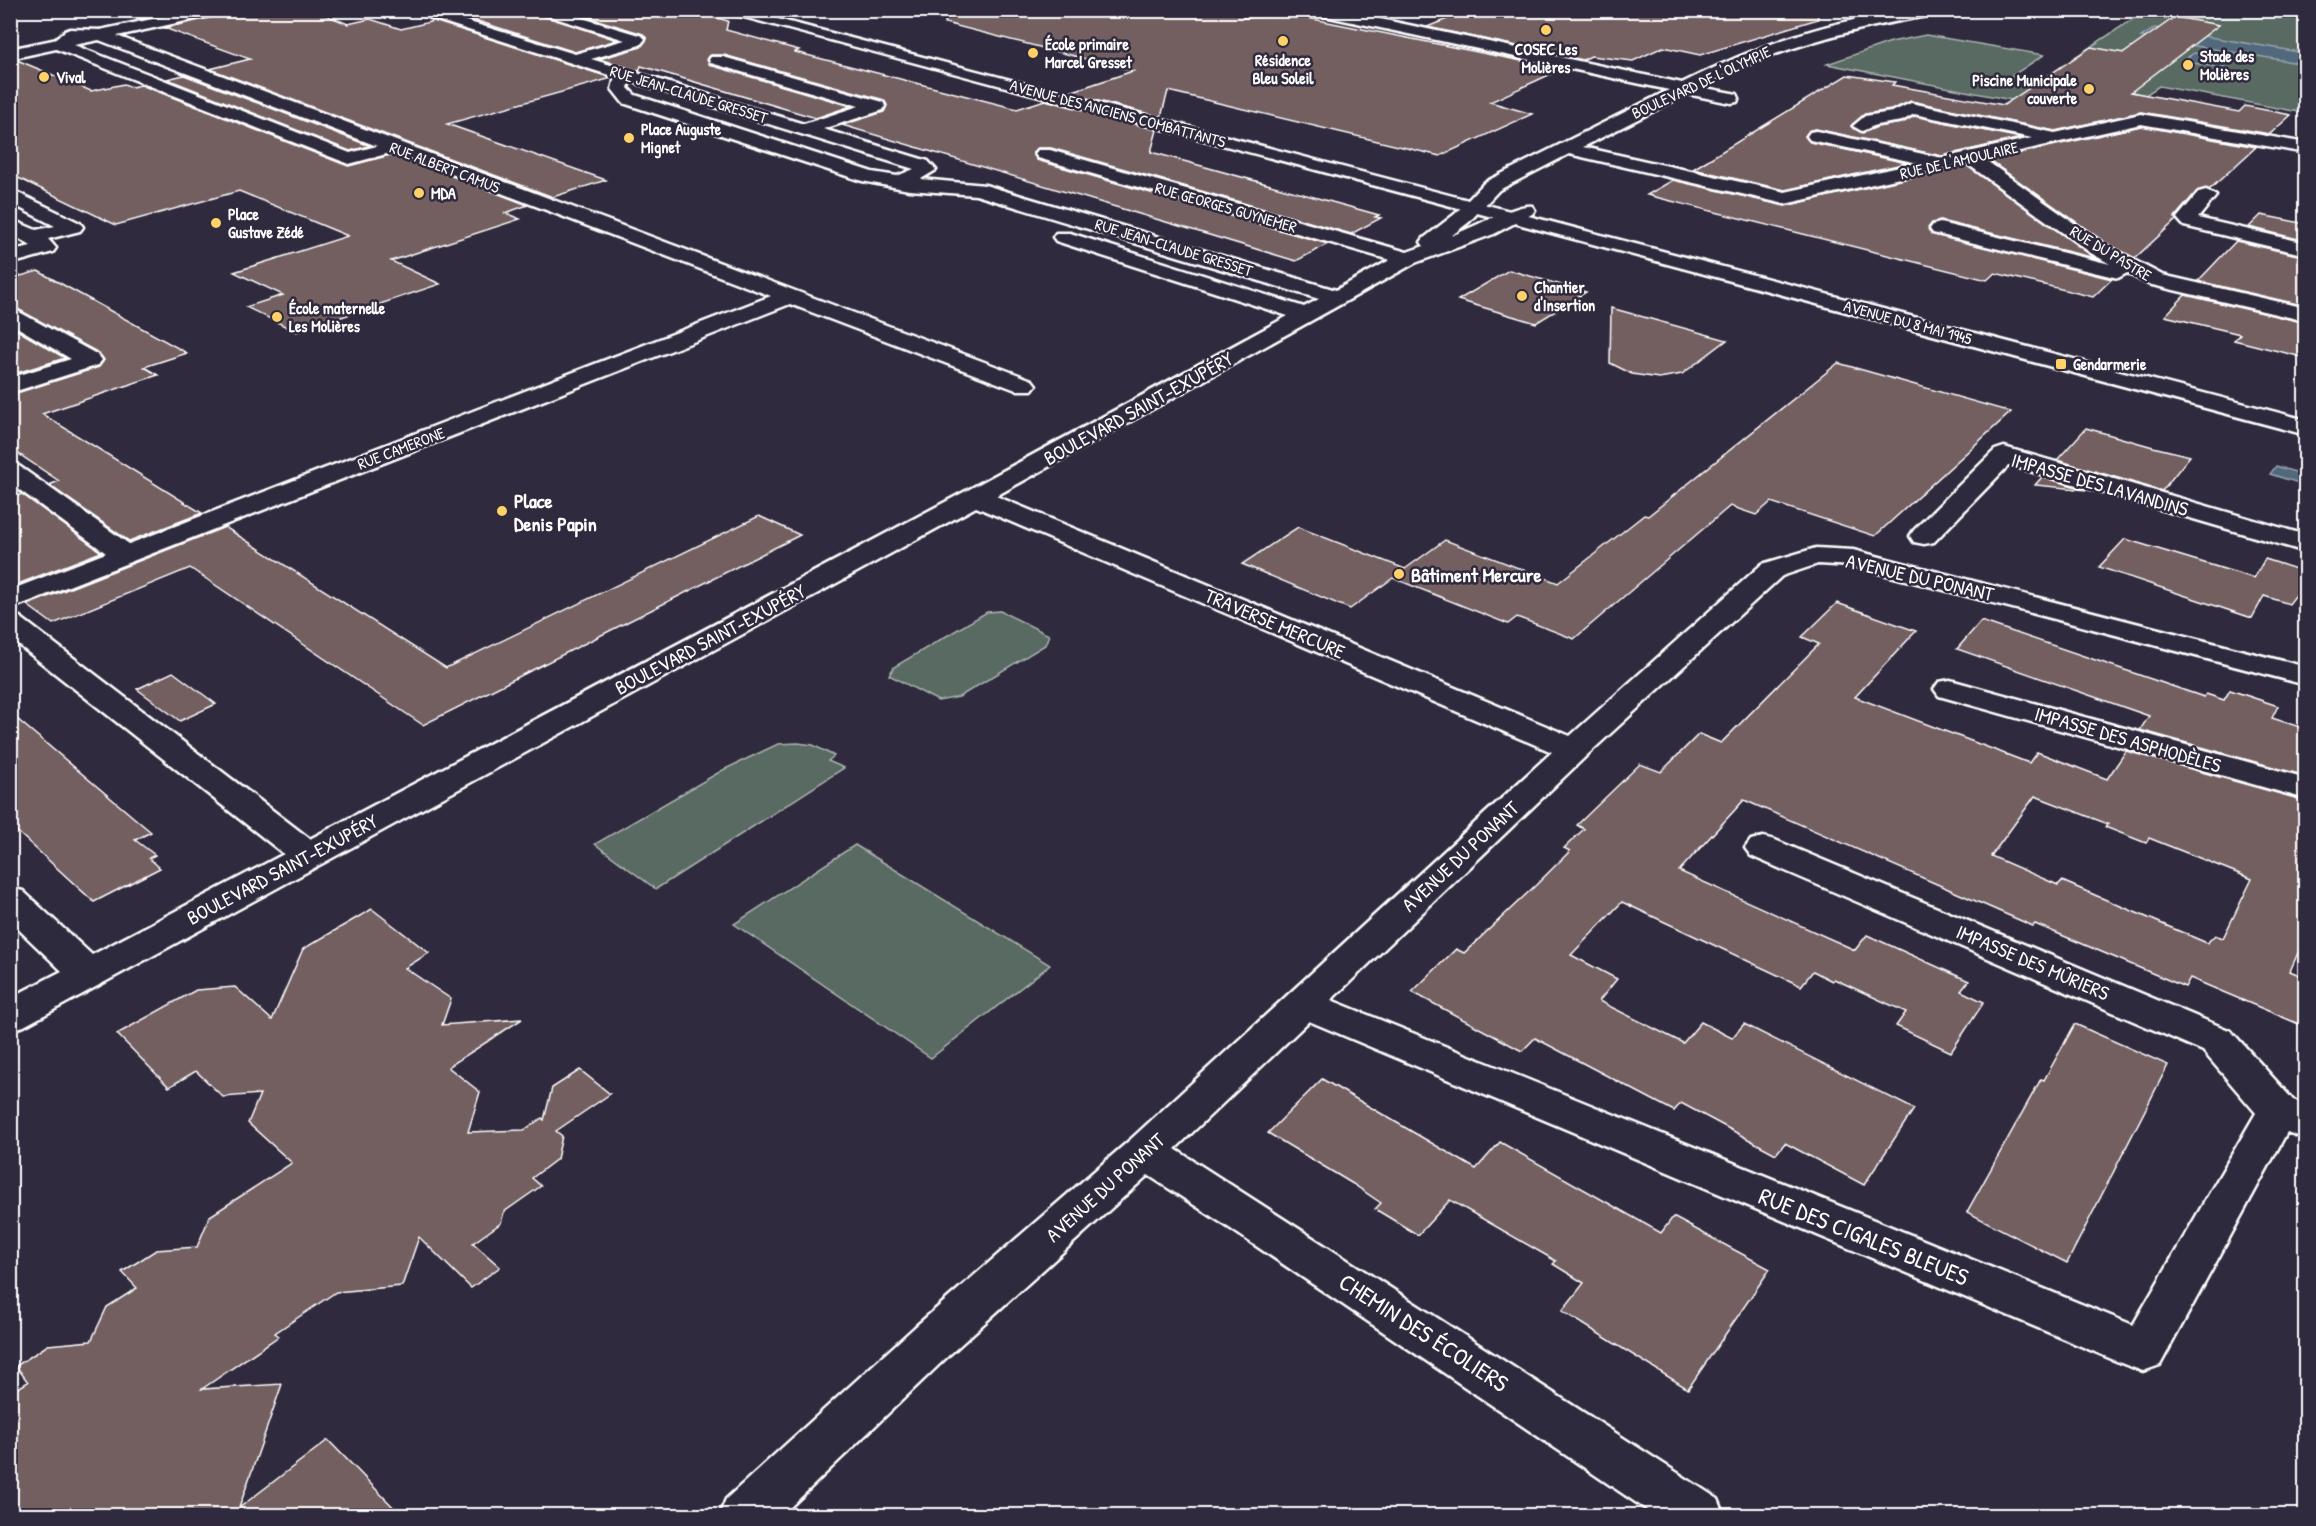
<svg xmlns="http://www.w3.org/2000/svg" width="2316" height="1526" font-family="'Patrick Hand',sans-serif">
	<rect width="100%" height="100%" fill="#2f2a3d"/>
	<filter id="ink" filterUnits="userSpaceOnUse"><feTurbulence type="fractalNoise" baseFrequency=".0167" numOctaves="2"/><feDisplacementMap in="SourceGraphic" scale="12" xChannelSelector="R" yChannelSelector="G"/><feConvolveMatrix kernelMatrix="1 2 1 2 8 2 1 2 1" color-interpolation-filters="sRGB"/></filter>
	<g filter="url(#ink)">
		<!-- green -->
		<g fill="#596a62" stroke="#acb4b0" stroke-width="1.5">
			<polygon points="2145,11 2305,11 2305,113 2159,86 2109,119 1827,64 1891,42 1926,35 2044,55 2010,77 2047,84 2068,70 2072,59"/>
			<polygon points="1000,611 1049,635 1045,645 959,697 938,701 889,675 894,667 987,612"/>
			<polygon points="798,743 813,745 834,756 828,761 844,768 656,889 595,844 723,770 778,744"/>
			<polygon points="855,845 1050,965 931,1058 734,924"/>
		</g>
		<!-- water -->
		<g fill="#51687d" stroke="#97a4b1" stroke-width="1.5">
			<polygon points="2155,28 2305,53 2305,64 2141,37"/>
			<polygon points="2194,53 2233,59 2222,68 2182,61"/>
			<polygon points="2276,466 2305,475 2305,485 2270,474"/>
		</g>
		<!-- building -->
		<g fill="#735e60" stroke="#fff" stroke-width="1.5" fill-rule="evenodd">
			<polygon points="128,10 182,10 140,19 127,15"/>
			<polygon points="227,10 313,10 348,24 370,19 401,29 434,21 612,78 447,124 606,180 553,197 210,69 250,59 164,28 218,16"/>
			<polygon points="443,10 528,10 617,40 575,52"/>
			<polygon points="565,10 713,10 714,17 728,21 726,30 799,50 795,52 1017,109 1045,100 1157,130 1151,152 1379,215 1375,217 1381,218 1351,234 1051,148 1038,148 1033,153 1037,160 1328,244 1296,261 842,125 884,112 887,105 884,100 724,55 711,55 707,59 710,65 851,106 816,118 641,66 639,71 599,59 641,47 647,39 643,34"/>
			<polygon points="947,10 1242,10 1243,18 1293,15 1562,69 1490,102 1532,114 1440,156 1168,91 1161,117 1067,93 1133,71 945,23"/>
			<polygon points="1470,10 1817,10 1818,19 1700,55 1663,47 1633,61 1591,56 1583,60 1427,27"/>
			<polygon points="2175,17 2219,25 2131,92 2239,112 2245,106 2291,115 2270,134 2141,112 2055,131 1911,101 1891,110 1865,114 1851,126 1863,133 1877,127 1902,123 1914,116 2021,138 1942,156 1816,129 1810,130 1805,136 1810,142 1907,163 1785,190 1693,169 1847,75 1895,82 1892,85 2004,105 2091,47 2124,53"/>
			<polygon points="17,60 91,91 124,84 132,87 141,85 348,166 394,154 528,205 505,213 520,219 391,261 440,284 297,332 246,307 283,295 234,272 348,236 239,191 116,225 10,174 10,61"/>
			<polygon points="184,75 370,146 350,151 167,79"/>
			<polygon points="2141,126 2256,147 2210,189 2197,191 2175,217 2176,220 2135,258 2106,243 1989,160"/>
			<polygon points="1966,165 2095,258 1941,221 1932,223 1928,228 1931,234 2112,279 2093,297 1995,273 1987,280 1647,195 1673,180 1785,206"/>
			<polygon points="2261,215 2306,224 2306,241 2249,227"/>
			<polygon points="2236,241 2306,257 2306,306 2198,281"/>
			<polygon points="1509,270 1586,292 1536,323 1458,300"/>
			<polygon points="38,271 187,353 144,367 158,375 42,414 202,513 129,541 49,485 59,481 10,448 10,395 99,367 104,360 99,353 10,305 10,279"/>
			<polygon points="2185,295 2306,323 2306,358 2234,340 2240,334 2165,316"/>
			<polygon points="1611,308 1727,340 1682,374 1659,378 1632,374 1610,363"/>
			<polygon points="10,326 65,358 10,375"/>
			<polygon points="1838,363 2011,412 1875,536 1771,502 1756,515 1730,506 1574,639 1517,617 1508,624 1393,578 1350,609 1242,564 1298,527 1405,569 1445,540 1558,583 1644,515 1648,516"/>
			<polygon points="2086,428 2153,447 2190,456 2162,491 2057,460"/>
			<polygon points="2042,477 2087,490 2035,485"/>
			<polygon points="22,494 101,552 10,587 10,499"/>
			<polygon points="759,516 800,535 423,725 190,568 53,624 27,605 225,527 446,668"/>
			<polygon points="2125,539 2254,578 2265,559 2306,572 2306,582 2289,604 2264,596 2252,618 2099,567"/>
			<path d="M1837 603 1916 631 1855 697 2029 763 2037 752 2107 779 2126 751 2306 801V935L2290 971 2306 978V1027L2190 978 2185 987 2035 924 2033 926 1744 800 1679 871 1855 950 1867 935 1969 981 1961 991 1984 1002 1951 1052 1896 1026 1906 1012 1834 979 1832 981 1813 971 1801 986 1622 902 1571 955 1617 979 1599 1001 1683 1043 1701 1022 1732 1038 1744 1024 1914 1109 1864 1185 1785 1143 1776 1154 1681 1103 1674 1111 1535 1038 1522 1051 1412 992 1456 949 1464 953 1536 885 1570 851 1564 848 1584 829 1577 825 1640 764 1661 772 1699 734 1721 743 1819 644 1802 637ZM2035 796 2108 824 2105 827 2146 843 2149 838 2252 879 2223 938 2215 935 2207 943 2062 881 2058 885 1991 856Z"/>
			<polygon points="1981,621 2204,697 2206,694 2224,700 2230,690 2278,706 2272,718 2306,729 2306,776 2140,730 2149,716 1957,649"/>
			<polygon points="173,672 216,704 180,721 137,689"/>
			<polygon points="10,713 151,832 135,840 155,855 149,858 160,868 94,902 10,825"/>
			<polygon points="372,909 429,953 405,968 451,999 442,1025 522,1019 448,1067 480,1092 468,1132 524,1130 542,1118 544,1120 552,1088 580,1070 610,1094 556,1131 562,1136 557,1159 532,1178 541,1186 504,1212 501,1223 473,1243 500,1267 471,1288 419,1237 402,1286 336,1292 275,1333 279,1336 202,1389 282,1384 239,1508 328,1440 401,1515 10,1515 10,1393 28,1382 16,1366 48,1345 91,1341 107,1307 137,1288 122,1272 156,1250 197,1247 210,1216 292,1163 248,1123 260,1094 223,1097 196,1071 169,1087 117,1034 196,990 235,987 272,1020 303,949"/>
			<polygon points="2075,1024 2168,1065 2067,1263 1967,1212 2041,1079 2044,1080"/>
			<polygon points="1322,1079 1476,1169 1500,1142 1661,1233 1673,1217 1770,1269 1688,1389 1562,1311 1584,1283 1553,1264 1556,1261 1450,1200 1418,1235 1375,1209 1381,1203 1353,1184 1268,1133"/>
		</g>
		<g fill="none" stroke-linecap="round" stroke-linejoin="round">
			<defs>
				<g id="minor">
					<path d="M195 10H225L218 14 117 36 1032 380 1036 385 1032 390H1016L790 304 10 609V590L106 553 10 483V463L19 466 129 544 771 296 394 152 349 164 56 49 10 59V49ZM99 40 377 146 350 153 74 45Z"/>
					<path d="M406 10H430L575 54 625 40 530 10H555L642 36 645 39 640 45 591 59 804 124 859 106 711 63 709 60 711 57H723L883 102 885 106 883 110 823 129 928 161 936 170 921 179 985 185 1336 290 1390 260 1038 158 1035 154 1038 150H1050L1407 252 1424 246 1421 242 1424 238 1455 214 1485 182 1669 90 1315 14 1308 10H1338L1682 83C1764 42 1853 10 1946 10L1939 14C1853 28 1778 47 1700 87L1737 94 1739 98 1737 102 1731 103 1687 94 1583 147 1785 192 1918 163 1810 140 1807 136 1810 132 1816 131 1942 158 2032 138 1914 114 1902 121 1876 125 1862 131 1853 126 1865 116 1892 112 1911 103 2055 133 2141 114 2306 143V153L2141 124 1984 159 2105 245 2162 275 2306 308V321L2148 284 2127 273 2118 278 1933 233 1930 229 1933 225 1940 223 2110 264 2091 253 1966 163 1785 204 1569 154 1499 190 1469 222 1451 236C1468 230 1518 203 1532 206L1535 210 1532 214 1494 234 1415 263 996 496 1570 736 1762 564 1816 548 1853 550 2306 667V685L1852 566 1818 564 1782 576 1586 756 1331 1000 2133 1325 2256 1113 2203 1051 1751 856 1745 848 1751 840 1763 837 1775 840 2231 1031 2293 1100 2306 1105V1139L2287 1132 2160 1365 2143 1371 2126 1365 1309 1021 1175 1149 1718 1499 1725 1516H1656L1231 1229 1148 1175 949 1355 781 1516H719L726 1499 915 1327 1130 1140 1552 752 976 507 24 1026 10 1030V998L62 971 10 921V888L23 891 92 955 284 854 10 638V614L20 617 310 839 966 491 1288 316 1056 241 1053 237 1056 233H1070L1304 307 1319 299 976 195 909 190 862 181 623 103 612 89 615 77ZM630 81 914 169 897 176 872 172 635 95 628 88Z"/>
					<polygon points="10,189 80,223 83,227 80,231 48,239 56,248 53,252 10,264 10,251 31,246 10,233 10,219 36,230 55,226 10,203"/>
					<polygon points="2206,190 2216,196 2198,218 2306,243 2306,255 2184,226 2177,218 2199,192"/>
					<polygon points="10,307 98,355 102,360 98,365 10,393 10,378 71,359 10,323"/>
					<polygon points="2004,447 2306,535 2306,552 2009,465 1934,542 1924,544 1914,542 1910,536 1914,530 1995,450"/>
					<polygon points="1950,680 2306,778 2306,799 1939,696 1934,689 1939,682"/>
				</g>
				<polygon id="tertiary" points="70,29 101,30 109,35 101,40 74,39 63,47 53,47 50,44 65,31"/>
				<polygon id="secondary" points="718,10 744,10 2306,420 2306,435"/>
			</defs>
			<!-- minor casing -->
			<use href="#minor" stroke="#fff" stroke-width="5"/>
			<!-- tertiary casing -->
			<use href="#tertiary" stroke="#fff" stroke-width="5"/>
			<!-- secondary casing -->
			<use href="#secondary" stroke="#fff" stroke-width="5"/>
			<!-- minor -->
			<use href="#minor" fill="#2f2a3d" fill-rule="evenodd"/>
			<!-- tertiary -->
			<use href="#tertiary" fill="#2f2a3d" fill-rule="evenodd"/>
			<!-- secondary -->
			<use href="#secondary" fill="#2f2a3d" fill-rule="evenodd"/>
		</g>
	</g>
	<!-- markers -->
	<g fill="#ffd166" stroke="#2f2a3d" stroke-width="2">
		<circle cx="1546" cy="30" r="6"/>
		<circle cx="1283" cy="41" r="6"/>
		<circle cx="1033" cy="53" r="6"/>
		<circle cx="2188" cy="65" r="6"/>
		<circle cx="44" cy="77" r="6"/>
		<circle cx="2089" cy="89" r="6"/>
		<circle cx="629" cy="138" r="6"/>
		<circle cx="419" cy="193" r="6"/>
		<circle cx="216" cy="223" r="6"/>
		<circle cx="1522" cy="296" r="6"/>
		<circle cx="277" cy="317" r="6"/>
		<rect x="2055" y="358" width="12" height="12" rx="3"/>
		<circle cx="502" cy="511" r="6"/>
		<circle cx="1399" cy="574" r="6"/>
	</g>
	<g text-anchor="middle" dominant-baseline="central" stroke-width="5" stroke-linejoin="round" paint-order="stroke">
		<!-- far-poi labels -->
		<g font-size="16" font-weight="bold" fill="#fff" stroke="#2f2a3d" text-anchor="start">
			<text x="1045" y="44">École primaire<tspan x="1045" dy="18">Marcel Gresset</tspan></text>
			<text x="1546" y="49" text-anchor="middle">COSEC Les<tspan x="1546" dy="18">Molières</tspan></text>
			<text x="2200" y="56">Stade des<tspan x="2200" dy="18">Molières</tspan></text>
			<text x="1283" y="60" text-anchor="middle">Résidence<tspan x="1283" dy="18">Bleu Soleil</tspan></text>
			<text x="56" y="77">Vival</text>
			<text x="2077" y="80" text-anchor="end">Piscine Municipale<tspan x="2077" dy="18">couverte</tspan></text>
			<text x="641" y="129">Place Auguste<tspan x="641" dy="18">Mignet</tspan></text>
			<text x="431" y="193">MDA</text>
			<text x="228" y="214">Place<tspan x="228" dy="18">Gustave Zédé</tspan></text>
			<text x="1534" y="287">Chantier<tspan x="1534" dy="18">d'Insertion</tspan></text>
			<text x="289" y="308">École maternelle<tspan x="289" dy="18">Les Molières</tspan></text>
			<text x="2073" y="364">Gendarmerie</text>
		</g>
		<!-- far-street labels -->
		<g font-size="16" fill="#fff" stroke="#2f2a3d">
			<text transform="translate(1701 82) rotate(-25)">BOULEVARD DE L'OLYMPIE</text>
			<text transform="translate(689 94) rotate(17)">RUE JEAN-CLAUDE GRESSET</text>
			<text transform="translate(1118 113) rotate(15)">AVENUE DES ANCIENS COMBATTANTS</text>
			<text transform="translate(1959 160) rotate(-13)">RUE DE L'AMOULAIRE</text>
			<text transform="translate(445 167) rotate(21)">RUE ALBERT CAMUS</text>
			<text transform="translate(1226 207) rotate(16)">RUE GEORGES GUYNEMER</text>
			<text transform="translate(1174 247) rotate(17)">RUE JEAN-CLAUDE GRESSET</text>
			<text transform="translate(2111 253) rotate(31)">RUE DU PASTRE</text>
			<text transform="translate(1908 322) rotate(15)">AVENUE DU 8 MAI 1945</text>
			<text transform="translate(401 448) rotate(-21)">RUE CAMERONE</text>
		</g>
		<!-- street labels -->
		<g font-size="20" fill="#fff" stroke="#2f2a3d">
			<text transform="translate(1138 408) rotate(-29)">BOULEVARD SAINT-EXUPÉRY</text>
			<text transform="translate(2100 484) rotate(16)">IMPASSE DES LAVANDINS</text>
			<text transform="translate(1920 577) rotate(13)">AVENUE DU PONANT</text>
			<text transform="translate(1275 623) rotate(23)">TRAVERSE MERCURE</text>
			<text transform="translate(710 639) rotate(-28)">BOULEVARD SAINT-EXUPÉRY</text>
			<text transform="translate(2128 739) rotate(16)">IMPASSE DES ASPHODÈLES</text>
			<text transform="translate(1460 856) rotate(-43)">AVENUE DU PONANT</text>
			<text transform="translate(282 869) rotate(-28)">BOULEVARD SAINT-EXUPÉRY</text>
			<text transform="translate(2033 962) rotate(23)">IMPASSE DES MÛRIERS</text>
			<text transform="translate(1105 1187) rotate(-42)">AVENUE DU PONANT</text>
		</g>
		<!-- poi labels -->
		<g font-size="20" font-weight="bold" fill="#fff" stroke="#2f2a3d" text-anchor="start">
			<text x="514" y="500">Place<tspan x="514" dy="23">Denis Papin</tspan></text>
			<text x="1411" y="574">Bâtiment Mercure</text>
		</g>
		<!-- near-street labels -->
		<g font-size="24" fill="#fff" stroke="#2f2a3d">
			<text transform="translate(1864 1236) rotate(22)">RUE DES CIGALES BLEUES</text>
			<text transform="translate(1424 1332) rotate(33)">CHEMIN DES ÉCOLIERS</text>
		</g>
	</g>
	<!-- margin -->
	<rect width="2316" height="1526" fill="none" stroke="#2f2a3d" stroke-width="36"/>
	<rect x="18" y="18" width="2280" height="1490" fill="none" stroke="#fff" stroke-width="2" filter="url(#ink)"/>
</svg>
